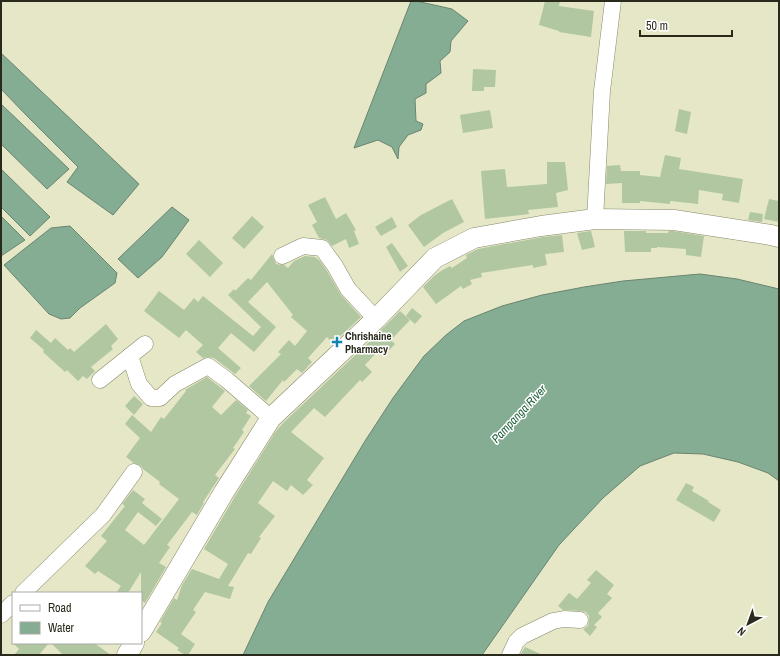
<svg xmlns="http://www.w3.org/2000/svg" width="780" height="656" font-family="'Archivo Narrow',sans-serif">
	<rect width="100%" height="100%" fill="#e6e7c6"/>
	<!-- water -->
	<g fill="#85ad93" stroke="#69856f">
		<polygon points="411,1 416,1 452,9 468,21 451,41 450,52 440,61 441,73 426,84 426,93 415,99 416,121 423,124 421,130 408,135 399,147 398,159 392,147 378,140 354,148"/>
		<polygon points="1,53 139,184 113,215 67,182 78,167 28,117 1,89"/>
		<polygon points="1,104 69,169 47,189 1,144"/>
		<polygon points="1,169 50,217 30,236 1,207"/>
		<polygon points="172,207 189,220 162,257 138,278 118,259"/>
		<polygon points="1,216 25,240 1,256"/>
		<polygon points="70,226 117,273 115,283 80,308 70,318 61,319 49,314 4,265 51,228"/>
		<polygon points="700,274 737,279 779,289 779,481 768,473 738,462 703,454 674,453 640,466 603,498 559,545 482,655 243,655 268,602 365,441 393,398 424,356 446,335 464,321 502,306 542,295 584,287 623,281"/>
	</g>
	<!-- building -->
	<g fill="#b1c7a2">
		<polygon points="545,1 560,1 559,6 594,11 591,37 559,32 559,31 539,25"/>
		<polygon points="473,69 496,70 495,87 484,87 484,91 472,91"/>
		<polygon points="679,109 691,112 687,134 675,131"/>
		<polygon points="490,110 493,128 463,133 460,115"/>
		<polygon points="665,155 681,158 679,169 743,179 739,203 722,200 723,194 699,190 698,204 670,201 670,204 640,201 640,203 622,203 622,183 606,184 607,166 620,165 621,171 640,171 640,175 660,177"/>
		<polygon points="547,162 565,162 568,190 556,193 558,207 528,210 529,214 485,219 481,171 505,169 507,187 547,184"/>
		<polygon points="325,197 336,219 346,213 356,230 354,231 359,244 349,248 346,239 332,246 327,240 319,238 312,225 317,222 308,205"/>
		<polygon points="452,199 464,222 443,233 424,247 408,225 421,215"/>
		<polygon points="769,199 779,201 779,222 764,219"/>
		<polygon points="750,212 763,214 762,222 748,220"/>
		<polygon points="252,216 264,227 244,249 232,238"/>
		<polygon points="392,217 397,227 381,236 375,227"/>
		<polygon points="591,231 595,247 582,250 577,233"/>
		<polygon points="624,231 646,231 646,233 668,233 669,231 673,231 704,236 701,257 686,255 686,249 657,247 657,248 651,248 651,252 625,252"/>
		<polygon points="562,235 564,252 545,254 547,265 533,268 533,265 481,273 482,277 470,280 472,284 463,289 461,286 436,304 423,287 434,276 441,271 450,266 452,268 467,258 466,255 478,249 543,237"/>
		<polygon points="199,240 223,263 210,277 186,254"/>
		<polygon points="392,243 408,266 400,272 386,247"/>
		<polygon points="272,254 274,260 276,264 281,265 284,265 288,268 294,261 305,256 315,257 320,261 327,271 341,295 361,317 333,343 327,337 308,358 312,362 302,373 297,369 284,382 283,380 266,401 249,386 281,354 278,352 289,340 295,346 307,331 291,317 293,315 267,282 248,302 276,327 254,352 231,333 218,348 241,368 235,374 214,358 208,357 203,358 196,352 203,345 186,330 179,338 144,311 159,291 184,310 194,298 198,302 203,296 253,336 261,327 228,295 234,289 235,291 248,278 251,280"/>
		<polygon points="412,308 422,316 415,324 406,316"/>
		<polygon points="400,311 410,320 391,340 395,344 384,356 378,351 365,365 372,372 362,382 360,380 325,417 314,408 291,432 324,458 307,480 313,485 303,495 291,485 287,491 273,481 258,503 275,516 259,537 261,538 251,554 248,553 228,586 234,587 230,599 205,592 193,610 196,612 181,634 195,644 188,655 185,655 177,650 179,648 156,632 162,623 160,622 174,598 177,600 182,585 192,569 219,579 228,564 204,549 234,498 276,431 283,423 368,343"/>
		<polygon points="106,324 118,339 111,346 113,349 91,367 95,371 87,379 83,376 78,381 67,370 65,372 43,352 44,350 30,338 36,330 51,343 55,338 68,350 70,348 74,352"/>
		<polygon points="207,377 225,391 212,407 221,415 236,400 248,410 246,413 251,416 242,430 244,432 233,448 235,449 215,475 219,478 203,502 204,503 198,513 197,515 192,512 167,545 170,547 159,563 166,567 145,603 141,600 141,572 128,593 116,593 121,586 98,571 95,574 85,566 107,541 101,536 125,506 122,504 133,490 145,499 142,503 162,519 156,526 138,512 125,530 144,545 179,499 159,484 160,482 143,469 140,465 134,463 126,457 140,438 125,424 132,415 151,432 161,417 164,419 186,391 185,390"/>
		<polygon points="134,396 143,404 134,415 125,406"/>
		<polygon points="686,483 694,487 692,491 709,501 708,502 721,510 714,522 676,500"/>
		<polygon points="596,570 614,585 607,594 612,598 598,613 602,617 594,625 597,627 590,636 583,629 588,626 589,621 589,616 586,612 581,611 563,610 558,606 569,593 577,599 591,583 587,580"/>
		<polygon points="13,643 49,643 39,655 14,655 19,649"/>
		<polygon points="51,643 94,643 111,655 63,655"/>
		<polygon points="525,647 543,655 520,655"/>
	</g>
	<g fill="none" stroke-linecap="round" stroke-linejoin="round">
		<defs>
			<g id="minor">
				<polyline points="595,219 602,91 613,1"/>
				<polyline points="282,256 303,246 322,248 335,266 348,289 376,319"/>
				<polyline points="130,356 145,344"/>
				<polyline points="100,380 130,356 139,384 151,398 160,398 175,384 208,366 227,380 271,418"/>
				<polyline points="23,593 103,515 134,472"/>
				<polyline points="1,615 13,603"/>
				<polyline points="510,655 516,642 522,636 553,621 564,619 580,620"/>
			</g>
			<g id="major">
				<polyline points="141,632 224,492 271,418 376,319 435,258 474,238 541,226 595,219 674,220 771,235 779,237"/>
				<polyline points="127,655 134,643"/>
			</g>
		</defs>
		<!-- minor casing -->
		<use href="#minor" stroke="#87896a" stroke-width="17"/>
		<!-- major casing -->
		<use href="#major" stroke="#87896a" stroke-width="21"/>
		<!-- minor -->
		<use href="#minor" stroke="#fff" stroke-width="16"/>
		<!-- major -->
		<use href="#major" stroke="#fff" stroke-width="20"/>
	</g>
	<!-- markers -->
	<path fill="#1485ac" stroke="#fff" stroke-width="1.5" d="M335 336h4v4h4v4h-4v4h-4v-4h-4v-4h4z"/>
	<g text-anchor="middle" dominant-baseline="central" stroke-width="3" stroke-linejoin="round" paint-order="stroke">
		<!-- poi labels -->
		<g font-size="11" font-weight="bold" fill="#29291c" stroke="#fff" text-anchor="start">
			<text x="345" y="336">Chrishaine<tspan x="345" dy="13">Pharmacy</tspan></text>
		</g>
		<!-- water labels -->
		<g font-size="12" font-style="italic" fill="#236441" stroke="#fff">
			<text transform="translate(519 414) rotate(-47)">Pampanga River</text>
		</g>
	</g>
	<!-- border -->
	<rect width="780" height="656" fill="none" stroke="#29291c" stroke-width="4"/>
	<!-- legend -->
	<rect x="12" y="592" width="130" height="52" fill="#ffffff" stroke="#a9a9a4"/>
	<rect x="20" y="605" width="20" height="6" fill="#ffffff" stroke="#a9a9a4"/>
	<text x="48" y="612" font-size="12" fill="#29291c">Road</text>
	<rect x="20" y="622" width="20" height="12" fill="#85ad93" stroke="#a9a9a4"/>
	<text x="48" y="632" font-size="12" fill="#29291c">Water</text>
	<!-- north arrow -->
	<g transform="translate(748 624) rotate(221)" stroke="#ffffff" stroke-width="3" paint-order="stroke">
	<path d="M0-3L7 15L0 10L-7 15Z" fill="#29291c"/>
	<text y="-6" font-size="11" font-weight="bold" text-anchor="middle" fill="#29291c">N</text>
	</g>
	<!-- scale -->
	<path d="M640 30v6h92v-6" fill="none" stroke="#29291c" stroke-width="2"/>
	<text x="646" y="30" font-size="12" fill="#29291c" stroke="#ffffff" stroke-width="3" paint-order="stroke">50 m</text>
</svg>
